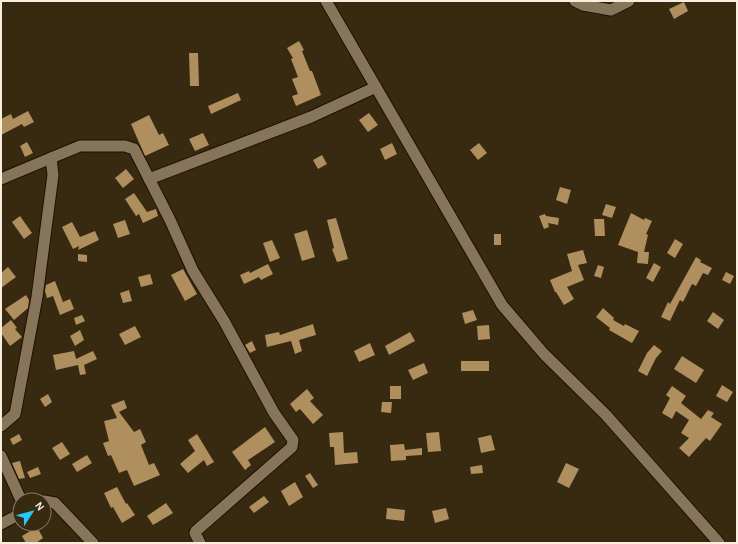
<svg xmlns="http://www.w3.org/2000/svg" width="738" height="544" font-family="Karla,sans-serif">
	<rect width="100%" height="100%" fill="#382911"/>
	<!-- building -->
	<g fill="#af8f5e">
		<polygon points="684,2 688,11 674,19 669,9"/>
		<polygon points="299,41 304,50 302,51 310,71 312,71 321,95 296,106 292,96 298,94 292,79 298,77 291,59 293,58 287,48"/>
		<polygon points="189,53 198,53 199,86 190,86"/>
		<polygon points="238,93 241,100 211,114 208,106"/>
		<polygon points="28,111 34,122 24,127 22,124 1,135 1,119 11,114 13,119"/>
		<polygon points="369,113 378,125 368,132 359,120"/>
		<polygon points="149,115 159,135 163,133 169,145 145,156 131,124"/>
		<polygon points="203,133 209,145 195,151 189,139"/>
		<polygon points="27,142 33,153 25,157 20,146"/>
		<polygon points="392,143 397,154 385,160 380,149"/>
		<polygon points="479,143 487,153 478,160 470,150"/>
		<polygon points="322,155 327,164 318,169 313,160"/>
		<polygon points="126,169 134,179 123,188 115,178"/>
		<polygon points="560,187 571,190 567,204 556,200"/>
		<polygon points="134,193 147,212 156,209 158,216 143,223 139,214 136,216 125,199"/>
		<polygon points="606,204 616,207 612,218 602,215"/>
		<polygon points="631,213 644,220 645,218 652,221 646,234 648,235 644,252 649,252 648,264 637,263 638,252 618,245"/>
		<polygon points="545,214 546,216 559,218 558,225 548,223 549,227 544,229 539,216"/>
		<polygon points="20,216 32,233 24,239 12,222"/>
		<polygon points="336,218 348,259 337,262 332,249 334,248 327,220"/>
		<polygon points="594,219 604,219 605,236 595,236"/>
		<polygon points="125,220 130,234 118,238 113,224"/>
		<polygon points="72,222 80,237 95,231 99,240 78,250 79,246 73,249 62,227"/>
		<polygon points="307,230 315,257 302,261 294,234"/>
		<rect x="494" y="234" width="7" height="11"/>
		<polygon points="675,239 683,244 675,258 667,253"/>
		<polygon points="272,240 280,258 270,262 263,243"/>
		<polygon points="583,250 587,263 578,265 584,280 567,287 574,299 564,305 556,292 555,292 550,280 572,271 567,254"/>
		<polygon points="78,254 87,255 87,262 78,261"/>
		<polygon points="696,257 701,260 700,262 712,268 708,275 703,273 696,286 692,284 683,302 680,300 670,321 661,317 668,302 670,304"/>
		<polygon points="654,263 661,267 653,282 646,278"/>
		<polygon points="268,264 273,274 261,280 259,277 244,284 240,275 249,271 250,273"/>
		<polygon points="598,265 604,267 601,278 594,276"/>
		<polygon points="8,267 16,277 1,288 1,273"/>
		<polygon points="183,269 197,294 185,301 171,275"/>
		<polygon points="726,272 734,276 730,284 722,280"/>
		<polygon points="150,274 153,284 141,287 138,277"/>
		<polygon points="55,281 63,302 70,299 74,309 60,315 53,296 47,298 45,291 46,285"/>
		<polygon points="129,290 132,301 123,303 120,293"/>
		<polygon points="26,295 29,300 28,308 14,320 5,309"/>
		<polygon points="603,308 614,318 613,320 624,326 625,324 639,331 632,343 609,330 610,328 596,317"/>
		<polygon points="473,310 477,320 465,324 462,313"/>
		<polygon points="713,312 724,320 718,329 707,321"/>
		<polygon points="82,315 85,321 76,325 74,318"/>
		<polygon points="11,320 17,328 15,329 22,337 10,346 1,333 1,328"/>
		<polygon points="313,324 316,335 299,340 302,351 295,354 291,341 267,347 265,335 279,332 280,335"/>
		<polygon points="489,325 490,339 478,340 477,326"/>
		<polygon points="135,326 141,337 125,345 119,334"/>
		<polygon points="80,330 84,340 75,346 70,336"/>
		<polygon points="410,332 415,341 389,355 385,346"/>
		<polygon points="252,341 256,350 250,353 245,345"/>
		<polygon points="370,343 375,355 359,362 354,351"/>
		<polygon points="654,345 662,351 656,358 647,376 638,371 647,353"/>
		<polygon points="74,351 76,359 93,351 97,359 84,365 86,374 80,375 78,365 56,370 53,355"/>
		<polygon points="682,356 704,370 696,383 674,369"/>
		<rect x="461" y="361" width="28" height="10"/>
		<polygon points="424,363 428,373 413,380 408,370"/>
		<polygon points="722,385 733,392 727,402 716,396"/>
		<rect x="390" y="386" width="11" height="13"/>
		<polygon points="672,386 686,396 681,403 701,419 708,410 714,413 711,417 722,424 710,441 706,438 689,457 679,448 689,438 681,433 689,420 676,411 672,419 662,413 670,398 666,395"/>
		<polygon points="307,389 314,398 310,401 323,415 313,424 300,409 296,412 290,404"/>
		<polygon points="48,394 52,402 45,407 40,399"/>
		<polygon points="124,400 127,408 119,412 134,432 140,429 146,442 141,445 149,465 154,463 160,475 134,486 127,470 119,473 111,455 108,456 103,443 109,441 104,421 117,418 111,405"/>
		<polygon points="382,402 392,402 391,413 381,412"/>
		<polygon points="265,427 275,442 248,460 251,465 245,470 232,452"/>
		<polygon points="343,432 344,453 357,452 358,463 335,465 334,447 330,447 329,433"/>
		<polygon points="439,432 441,451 428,452 426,433"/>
		<polygon points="19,434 22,440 13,445 10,439"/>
		<polygon points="197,434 214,462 207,466 204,460 188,473 180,464 195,451 188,440"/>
		<polygon points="491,435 495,450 481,453 478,438"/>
		<polygon points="62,442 70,454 60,460 52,448"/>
		<polygon points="404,444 405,450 422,448 422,455 406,456 406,460 391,461 390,445"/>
		<polygon points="87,455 92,463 77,472 72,464"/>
		<polygon points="20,461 25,478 19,479 12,463"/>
		<polygon points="566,463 579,469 569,488 557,482"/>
		<polygon points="482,465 483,473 471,474 470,467"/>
		<polygon points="38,467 41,474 30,478 27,472"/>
		<polygon points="310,473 318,485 313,488 305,476"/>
		<polygon points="295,482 303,497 289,506 281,491"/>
		<polygon points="117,487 126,504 127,503 135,515 122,523 113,507 111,508 104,493"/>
		<polygon points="264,496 269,502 254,513 249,507"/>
		<polygon points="166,503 173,513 153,525 147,516"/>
		<polygon points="387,508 405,510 404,521 386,519"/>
		<polygon points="446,508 449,519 435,523 432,511"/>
		<polygon points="37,527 43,538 36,543 26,543 22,536"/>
	</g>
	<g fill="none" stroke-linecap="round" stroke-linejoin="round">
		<defs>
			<g id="minor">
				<polyline points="326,1 502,305 544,354 606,415 719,543"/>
				<polyline points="575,1 583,5 611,10 629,1"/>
				<polyline points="1,179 51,158"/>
				<polyline points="149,179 311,117 376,87"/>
				<polyline points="1,426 15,414 37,297 53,175 51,158 80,146 125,146 134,149 170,220 193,271 224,321 274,413 293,440 292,447 196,531 195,533 200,543"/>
				<polyline points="1,456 21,500"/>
				<polyline points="44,501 55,503 93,543"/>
				<polyline points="1,524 20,514"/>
			</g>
		</defs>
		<!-- minor casing -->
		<use href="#minor" stroke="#1f1100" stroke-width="13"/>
		<!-- minor -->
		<use href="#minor" stroke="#87755b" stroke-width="11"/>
	</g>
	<!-- border -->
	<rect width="738" height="544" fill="none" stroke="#f8eee0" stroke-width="4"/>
	<!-- north arrow -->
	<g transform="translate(32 512) rotate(54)"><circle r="19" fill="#382911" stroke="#857864"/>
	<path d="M0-3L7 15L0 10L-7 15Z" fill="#28c8ff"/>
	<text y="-6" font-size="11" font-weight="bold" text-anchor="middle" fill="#f8eee0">N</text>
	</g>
</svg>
